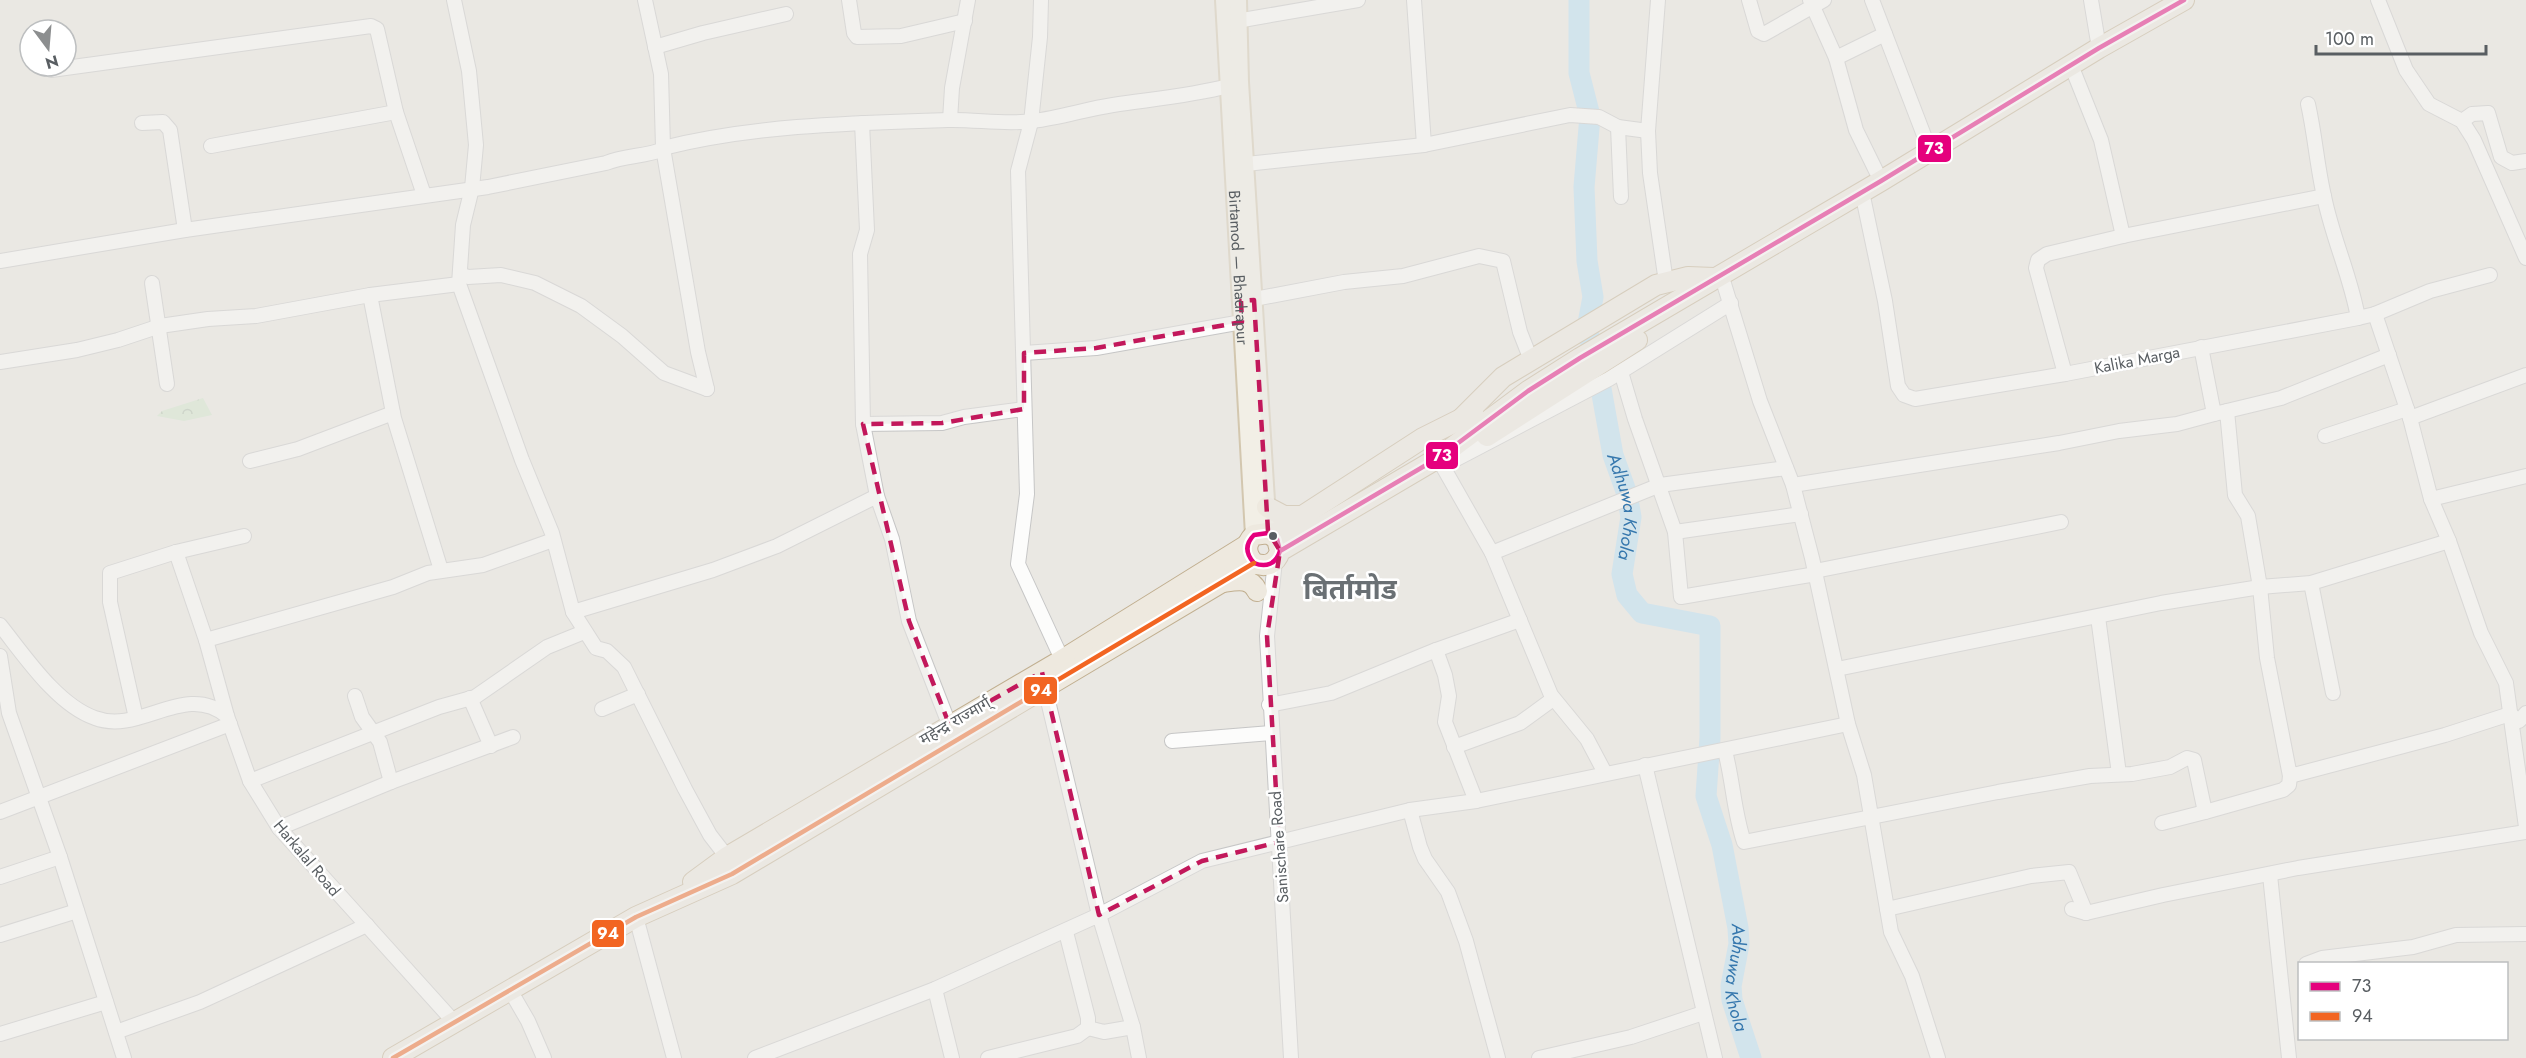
<svg xmlns="http://www.w3.org/2000/svg" width="2526" height="1058" font-family="Jost,'Noto Sans Devanagari',sans-serif">
	<defs>
		<pattern id="forest-crowns" width="20" height="18" patternUnits="userSpaceOnUse" patternTransform="scale(1.5)"><rect width="20" height="18" fill="#d2e7cd"/><path d="M2 6a3 3 0 1 1 6 0M12 15a3 3 0 1 1 6 0" fill="none" stroke="#adbeaa"/></pattern>
	</defs>
	<rect width="100%" height="100%" fill="#eae8e3"/>
	<!-- forest -->
	<polygon fill="url(#forest-crowns)" points="203,398 212,415 184,421 157,416 162,411"/>
	<g fill="none" stroke-linecap="round" stroke-linejoin="round">
		<!-- river -->
		<path stroke="#b5dff7" stroke-width="21" id="s1" d="M1579 0V73L1590 116 1584 187 1587 261 1593 297 1587 329 1596 361 1613 455 1627 494 1631 517 1622 574 1627 595 1642 613 1710 626V738L1706 796 1722 845 1738 928 1739 944 1731 986 1732 1000 1751 1058"/>
		<defs>
			<g id="minor">
				<polyline points="454,0 469,71 476,145 472,188 463,225 459,284 522,460 552,533 573,612 596,648 607,651 624,667 685,789 710,835 727,857"/>
				<polyline points="645,0 661,74 663,148 698,352 707,389"/>
				<polyline points="849,0 854,33 857,37 901,36 965,21"/>
				<polyline points="1041,0 1040,37 1031,122 1018,171 1027,494 1018,564 1066,668"/>
				<polyline points="1414,0 1424,145"/>
				<polyline points="1658,0 1648,131 1650,173 1666,282"/>
				<polyline points="1749,0 1758,31 1764,34 1824,0"/>
				<polyline points="1810,0 1836,58 1856,130 1881,181"/>
				<polyline points="1872,0 1930,151"/>
				<polyline points="2091,0 2099,48"/>
				<polyline points="2378,0 2406,70 2429,104 2462,121 2474,140 2526,258"/>
				<polyline points="1231,22 1358,0"/>
				<polyline points="655,47 703,33 786,14"/>
				<polyline points="1836,58 1885,34"/>
				<polyline points="2071,65 2101,140 2123,236"/>
				<polyline points="51,70 371,26 377,29 396,112 424,195"/>
				<path d="M2308 104C2315 135 2317 166 2324 196 2332 237 2351 277 2358 318L2375 314 2410 418 2431 499 2449 541 2481 633 2506 683 2526 827"/>
				<polyline points="950,120 952,88 968,0"/>
				<polyline points="2462,121 2472,114 2488,113 2501,157 2512,163 2526,161"/>
				<polyline points="142,123 163,122 170,130 185,230"/>
				<polyline points="862,123 867,230 860,254 863,424 877,496"/>
				<polyline points="1618,127 1621,197"/>
				<polyline points="211,146 396,112"/>
				<polyline points="1237,165 1424,145 1570,115 1599,117 1618,127 1648,131"/>
				<polyline points="1862,192 1885,301 1898,386 1904,395 1915,399 2065,374 2358,318"/>
				<path d="M0 261 185 230 488 187 606 163C625 155 645 157 664 149L663 148C755 125 852 123 947 120 975 119 1005 125 1033 121 1060 118 1086 109 1113 105 1153 99 1189 96 1229 86"/>
				<polyline points="460,274 468,277 501,275 535,283 581,306 622,336 664,373 707,389"/>
				<polyline points="1721,274 1760,401 1793,485 1812,558 1848,724 1864,775 1891,932 1912,976 1938,1058"/>
				<polyline points="152,283 167,384"/>
				<polyline points="370,295 394,418 441,570"/>
				<polyline points="1244,301 1344,282 1403,276 1479,256 1503,261 1520,332 1531,360"/>
				<polyline points="2375,314 2430,291 2490,275"/>
				<polyline points="2201,347 2214,414 2227,411 2235,495 2248,516 2260,587 2267,658 2290,776 2445,735 2510,714 2519,721 2526,713"/>
				<polyline points="1024,353 1096,348 1242,322"/>
				<polyline points="0,362 77,350 118,340 160,326 208,319 256,316 370,295 459,284"/>
				<polyline points="1621,372 1635,419 1675,532 1681,597 1816,574"/>
				<polyline points="2065,374 2036,268 2038,260 2047,254 2123,236 2324,196"/>
				<polyline points="2227,411 2281,398 2389,355"/>
				<polyline points="2410,418 2526,375"/>
				<polyline points="863,424 942,423 964,417 1024,409"/>
				<polyline points="2325,436 2407,409"/>
				<polyline points="1438,458 1492,553 1551,695 1587,739 1605,773"/>
				<polyline points="250,461 298,449 393,413"/>
				<polyline points="1443,466 1609,379 1731,303"/>
				<polyline points="1793,485 2059,443 2119,431 2177,424 2214,414"/>
				<polyline points="2431,499 2526,476"/>
				<polyline points="1675,532 1801,514"/>
				<polyline points="176,552 206,640 227,716"/>
				<polyline points="1492,553 1660,485 1786,468"/>
				<polyline points="1275,561 1267,636 1291,1058"/>
				<polyline points="1815,571 2061,522"/>
				<polyline points="2311,583 2333,693"/>
				<polyline points="573,612 713,570 777,546 877,496 892,539 909,621 949,724"/>
				<polyline points="2098,617 2119,774"/>
				<path d="M0 625C24 655 57 705 95 718 140 735 185 681 227 716L250 781 279 828 455 1023"/>
				<polyline points="206,640 393,587 428,573 483,565 553,540"/>
				<polyline points="1436,650 1445,675 1449,696 1445,722 1476,801"/>
				<polyline points="0,656 9,713 60,857 124,1058"/>
				<polyline points="1837,669 2161,603 2260,587 2311,583 2449,541"/>
				<polyline points="1043,680 1099,915 1202,861 1410,810 1476,801 1848,724"/>
				<polyline points="355,696 362,717 380,742 391,782"/>
				<polyline points="470,698 491,746"/>
				<polyline points="1269,705 1331,693 1436,650 1520,620"/>
				<polyline points="602,709 638,694"/>
				<polyline points="136,718 110,602 110,573 176,552 244,536"/>
				<polyline points="1172,741 1271,733"/>
				<polyline points="1454,747 1520,723 1553,699"/>
				<path d="M1725 751C1733 781 1734 813 1744 842L1998 792 2090 776 2132 774 2170 767 2187 758 2194 760 2205 812 2283 790 2289 785 2290 776"/>
				<polyline points="1645,765 1715,1058"/>
				<polyline points="250,781 439,707 475,697 547,647 584,632"/>
				<polyline points="1410,810 1420,847 1425,859 1448,892 1466,941 1498,1058"/>
				<polyline points="0,812 230,724"/>
				<polyline points="2162,823 2205,812"/>
				<polyline points="279,828 391,782 513,737"/>
				<polyline points="2270,875 2289,1058"/>
				<polyline points="0,877 60,857"/>
				<polyline points="1887,909 2031,876 2069,872 2086,913"/>
				<polyline points="2072,909 2086,913 2163,895 2298,868 2526,832"/>
				<polyline points="636,917 674,1058"/>
				<polyline points="0,935 77,911"/>
				<polyline points="2306,964 2322,958 2413,947 2456,935 2526,934"/>
				<polyline points="935,989 952,1058"/>
				<polyline points="510,990 528,1021 544,1058"/>
				<polyline points="1088,1028 1104,1032 1133,1027"/>
				<polyline points="116,1032 200,1002 367,925"/>
				<polyline points="0,1034 106,1002"/>
				<polyline points="755,1058 935,989 1099,915 1133,1027 1139,1058"/>
				<polyline points="988,1058 1077,1036 1088,1028 1088,1018 1066,932"/>
				<polyline points="1539,1058 1631,1037 1703,1013"/>
			</g>
			<g id="major">
				<path id="s2" d="M1224 0 1254 535"/>
				<polyline points="1238,0 1240,82 1268,533"/>
			</g>
			<g id="highway">
				<polyline points="1462,418 1503,377 1656,285 1688,277 1714,278"/>
				<polyline points="1487,436 1637,340"/>
				<polyline points="1267,507 1284,516 1304,516"/>
				<polyline points="1273,535 1423,438 1473,413"/>
				<path d="M1280 551 1277 539 1268 533 1254 535C1245 544 1245 553 1254 563 1266 568 1276 564 1280 551L1438 458 1528 391 1580 358 1881 181 2099 48 2184 0"/>
				<path d="M1223 582C1237 580 1251 577 1257 591"/>
				<polyline points="693,882 727,857 1062,660 1247,545"/>
				<polyline points="393,1058 636,917 732,874 1254,563"/>
			</g>
		</defs>
		<!-- minor casing -->
		<use href="#minor" stroke="#c6c6c6" stroke-width="16"/>
		<!-- major casing -->
		<use href="#major" stroke="#d3c7af" stroke-width="20"/>
		<!-- highway casing -->
		<use href="#highway" stroke="#c1af90" stroke-width="22"/>
		<!-- minor -->
		<use href="#minor" stroke="#fcfcfb" stroke-width="14"/>
		<!-- major -->
		<use href="#major" stroke="#f2efe6" stroke-width="16"/>
		<!-- highway -->
		<use href="#highway" stroke="#eee9df" stroke-width="20"/>
		<defs>
			<path id="bus-1" d="M1280 551 1277 539 1268 533 1254 535C1245 544 1245 553 1254 563 1266 568 1276 564 1280 551L1438 458 1528 391 1580 358 1881 181 2099 48 2184 0"/>
			<polyline id="bus-2" points="393,1058 636,917 732,874 1254,563"/>
		</defs>
		<!-- bus-1 casing -->
		<use href="#bus-1" stroke="#fff" stroke-width="9"/>
		<!-- bus-2 casing -->
		<use href="#bus-2" stroke="#fff" stroke-width="9"/>
		<!-- bus-1 -->
		<use href="#bus-1" stroke="#e5007d" stroke-width="4.5"/>
		<!-- bus-2 -->
		<use href="#bus-2" stroke="#f26522" stroke-width="4.5"/>
	</g>
	<!-- marked area -->
	<path d="M0 0H2526V1058H0ZM1254 300 1268 531 1280 551 1267 636 1279 842 1202 861 1099 915 1042 672 949 724 909 621 863 424 942 423 1024 409V353L1096 348 1242 322 1241 301Z" fill="#eae8e3" fill-opacity=".55" fill-rule="evenodd"/>
	<path fill="none" stroke="#c2185b" stroke-width="4.5" stroke-dasharray="12 8" stroke-linejoin="round" d="M1254 300 1268 531 1280 551 1267 636 1279 842 1202 861 1099 915 1042 672 949 724 909 621 863 424 942 423 1024 409V353L1096 348 1242 322 1241 301Z"/>
	<!-- markers -->
	<circle fill="#595e62" stroke="#fff" stroke-width="2" cx="1273" cy="536" r="5"/>
	<g text-anchor="middle" dominant-baseline="central" stroke-width="5" stroke-linejoin="round" paint-order="stroke">
		<!-- street labels -->
		<g font-size="16" fill="#595e62" stroke="#fff">
			<text stroke="none"><textPath href="#s2" startOffset="268">Birtamod — Bhadrapur</textPath></text>
			<text transform="translate(2137 360) rotate(-11)">Kalika Marga</text>
			<text transform="translate(955 721) rotate(-30)">महेन्द्र राज्मार्ग्</text>
			<text transform="translate(1279 847) rotate(-94)">Sanischare Road</text>
			<text transform="translate(307 858) rotate(50)">Harkalal Road</text>
		</g>
		<!-- water labels -->
		<g font-size="18" font-style="italic" fill="#3577ad" stroke="#fff">
			<text stroke="none"><textPath href="#s1" startOffset="514">Adhuwa Khola</textPath></text>
			<text stroke="none"><textPath href="#s1" startOffset="1054">Adhuwa Khola</textPath></text>
		</g>
		<!-- town labels -->
		<g font-size="28" font-weight="bold" fill="#6a7074" stroke="#fff">
			<text x="1350" y="589">बिर्तामोड</text>
		</g>
	</g>
	<g stroke="#fff" stroke-width="2">
		<rect x="1917" y="134" width="35" height="29" rx="6" fill="#e5007d"/>
		<rect x="1425" y="441" width="34" height="29" rx="6" fill="#e5007d"/>
		<rect x="1023" y="676" width="35" height="29" rx="6" fill="#f26522"/>
		<rect x="591" y="919" width="34" height="29" rx="6" fill="#f26522"/>
	</g>
	<g font-size="16" text-anchor="middle" font-weight="bold" fill="#fff">
		<text x="1934" y="154">73</text>
		<text x="1442" y="461">73</text>
		<text x="1041" y="696">94</text>
		<text x="608" y="939">94</text>
	</g>
	<!-- legend -->
	<rect x="2298" y="962" width="210" height="78" fill="#ffffff" stroke="#bdbfc0" stroke-width="1.5"/>
	<rect x="2310" y="982" width="30" height="9" fill="#e5007d" stroke="#bdbfc0" stroke-width="1.5"/>
	<text x="2352" y="992" font-size="18" fill="#595e62">73</text>
	<rect x="2310" y="1012" width="30" height="9" fill="#f26522" stroke="#bdbfc0" stroke-width="1.5"/>
	<text x="2352" y="1022" font-size="18" fill="#595e62">94</text>
	<!-- north arrow -->
	<g transform="translate(48 48) rotate(164)"><circle r="28" fill="#ffffff" stroke="#bdbfc0" stroke-width="1.5"/>
	<path d="M0-4.5L10 22L0 15L-10 22Z" fill="#8c8e8f"/>
	<text y="-9" font-size="16" font-weight="bold" text-anchor="middle" fill="#595e62">N</text>
	</g>
	<!-- scale -->
	<path d="M2316 45v9h170v-9" fill="none" stroke="#595e62" stroke-width="3"/>
	<text x="2325" y="45" font-size="18" fill="#595e62" stroke="#ffffff" stroke-width="4.5" paint-order="stroke">100 m</text>
</svg>
